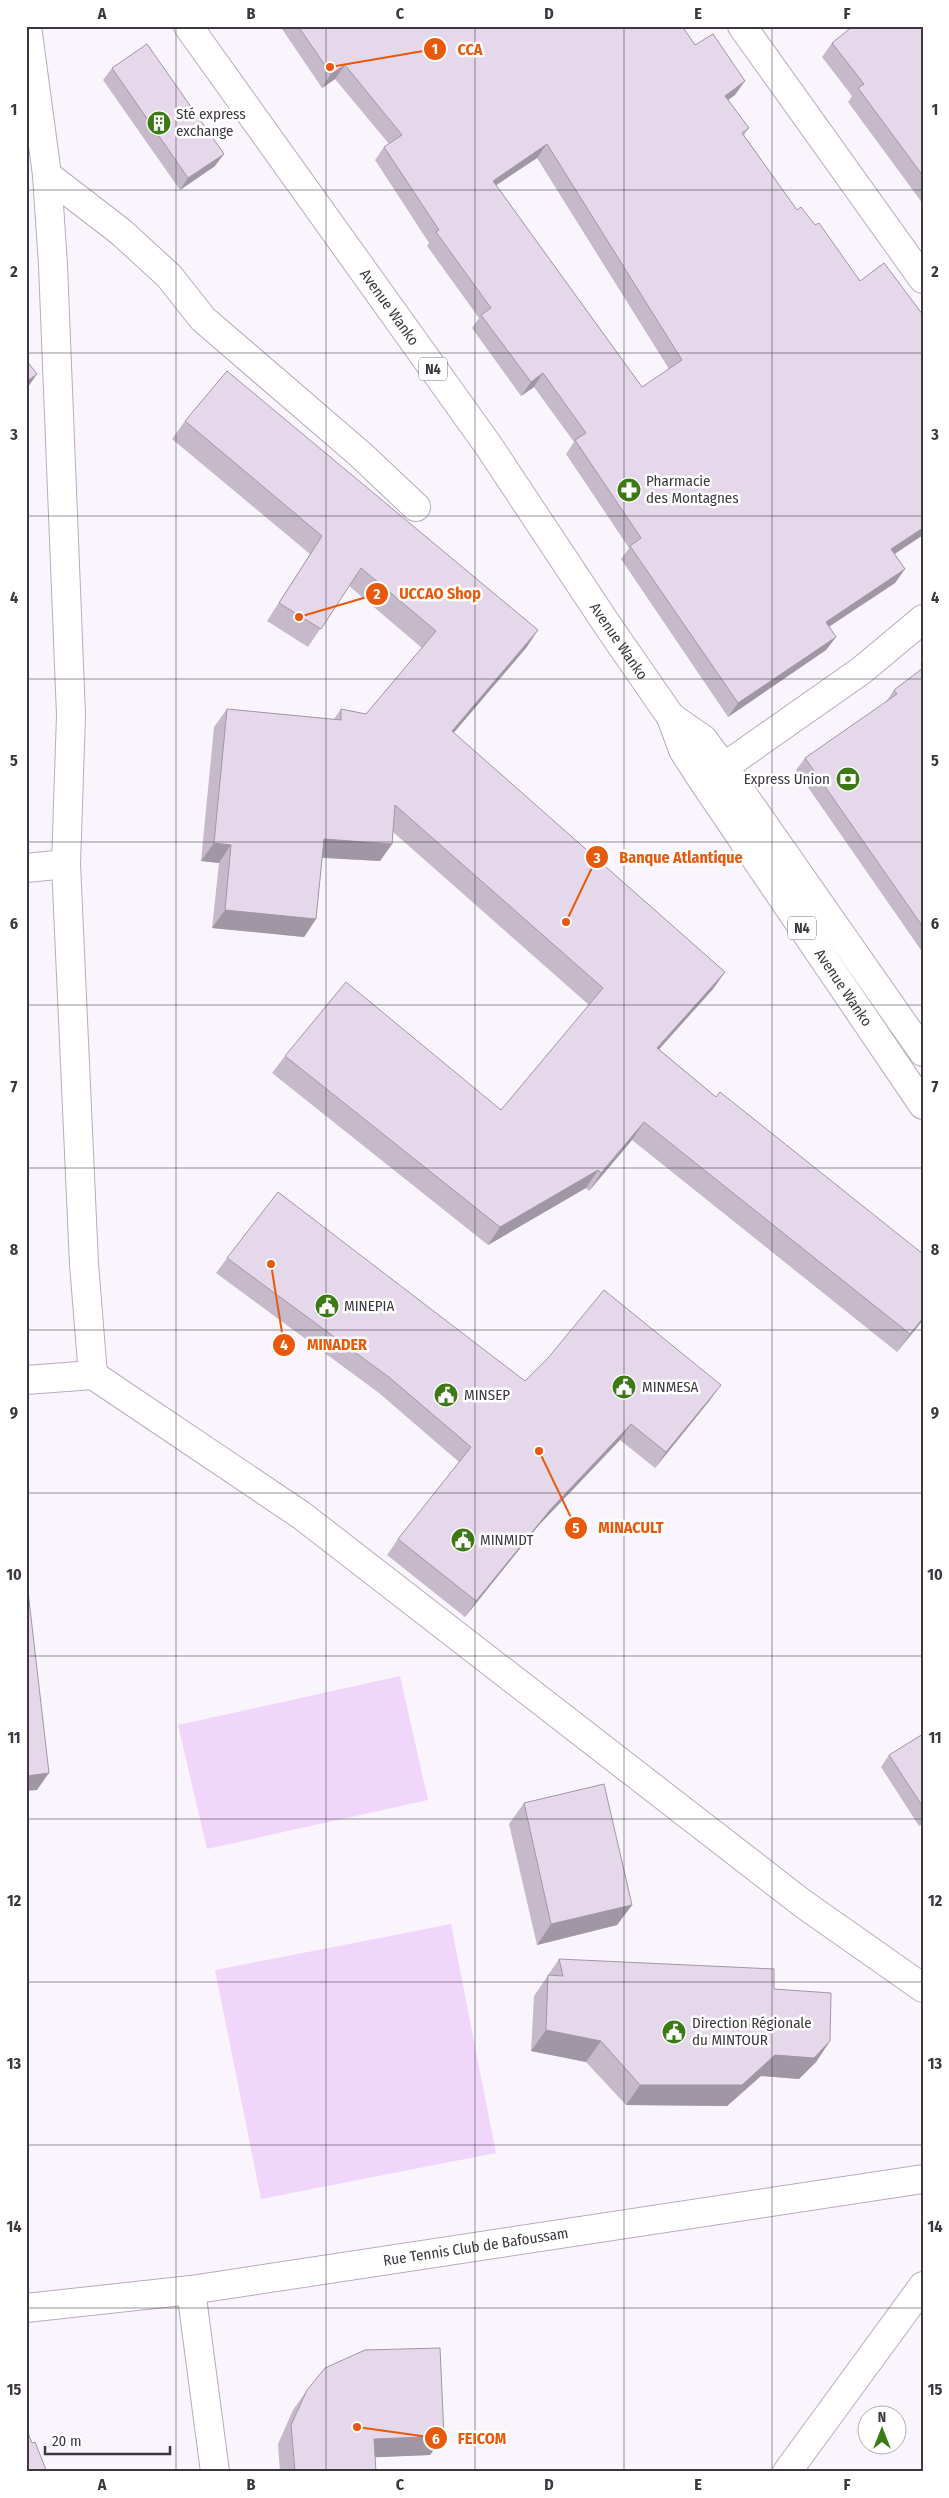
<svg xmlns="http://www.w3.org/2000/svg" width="949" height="2498" font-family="'Fira Sans Condensed',sans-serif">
	<rect width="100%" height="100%" fill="#faf5fc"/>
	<!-- pitch -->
	<g fill="#f1d6fc">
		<polygon points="400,1676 428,1800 207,1849 178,1725"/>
		<polygon points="451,1924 496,2153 261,2199 215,1970"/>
	</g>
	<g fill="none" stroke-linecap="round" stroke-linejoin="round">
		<defs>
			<g id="street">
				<polyline points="27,26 47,175 53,265 71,715 66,864 84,1264 93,1375"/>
				<polyline points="742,26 923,279"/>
				<polyline points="47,175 121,232 169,276 203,319 361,455 416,507"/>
				<polyline points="704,781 862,670 923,619"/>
				<polyline points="26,868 66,864"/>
				<polyline points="26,1380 93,1375 301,1515 802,1903 923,1988"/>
				<polyline points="191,2290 215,2472"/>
				<path id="s1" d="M26 2308 191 2290 923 2179"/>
			</g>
			<polyline id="secondary" points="787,2472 923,2286"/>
			<g id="highway">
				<path id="s2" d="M188 26 488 445 608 626 671 717 683 750 703 781 923 1105"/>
				<polyline points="671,717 703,739 723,766 923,1052"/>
			</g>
		</defs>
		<!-- street casing -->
		<use href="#street" stroke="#b8abbd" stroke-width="30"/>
		<!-- secondary casing -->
		<use href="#secondary" stroke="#b8abbd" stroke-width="30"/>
		<!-- highway casing -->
		<use href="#highway" stroke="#b8abbd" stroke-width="30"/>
		<!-- street -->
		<use href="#street" stroke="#fff" stroke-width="28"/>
		<!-- secondary -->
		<use href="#secondary" stroke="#fff" stroke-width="28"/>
		<!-- highway -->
		<use href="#highway" stroke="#fff" stroke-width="28"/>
	</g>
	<!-- wall -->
	<g fill="#c6baca" fill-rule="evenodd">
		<path d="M280 26H682L695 45 735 95 728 100 749 128 744 135 797 210 815 225 860 281 923 315V535L895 554 905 569 895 583 829 627 836 637 826 650 728 717 621 559 629 548 566 454 574 442 534 387 521 396 472 328 479 318 427 246 429 243 375 160 384 147 389 144 335 79 322 88ZM537 158 669 369 642 387 496 185Z"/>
		<polygon points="923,26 923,204 848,102 852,96 822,57 832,43"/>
		<polygon points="112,68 215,166 180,190 103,80"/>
		<polygon points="185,421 538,630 526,648 453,733 725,972 713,989 659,1049 716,1097 923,1254 923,1320 897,1352 632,1140 589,1191 586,1188 488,1245 272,1073 285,1056 501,1110 589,1005 393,832 392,844 380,861 322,858 316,919 304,937 212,928 219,863 201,861 214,727 227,709 334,719 341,709 366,714 422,648 349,586 308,647 267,621 310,554 172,439"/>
		<polygon points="923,661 923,667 920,664"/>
		<polygon points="923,668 923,953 796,770 805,758 885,703 894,690"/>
		<polygon points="227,1258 525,1381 710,1400 655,1468 620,1440 539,1525 465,1617 387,1555 398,1539 459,1462 379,1393 216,1273"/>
		<polygon points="923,1734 923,1824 919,1826 881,1767 889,1755"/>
		<polygon points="524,1803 632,1905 617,1925 537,1945 509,1824"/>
		<polygon points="559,1959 774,1989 830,2041 816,2062 799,2079 761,2076 727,2106 626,2105 586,2062 531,2051 534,1996"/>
		<polygon points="307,2390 444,2436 430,2455 375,2457 376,2472 280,2472 278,2444 293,2410"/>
	</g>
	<!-- shaded-wall -->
	<g fill="#a197a4">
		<polygon points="345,65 335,79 322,88 331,74"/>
		<polygon points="745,81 735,95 715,109 725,96"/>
		<polygon points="547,144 537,158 483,194 493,181"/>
		<polygon points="224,154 215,166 180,190 188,178"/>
		<polygon points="543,373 534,387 521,396 531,382"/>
		<polygon points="37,374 26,390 26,382"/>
		<polygon points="923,528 923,535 882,562 891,549"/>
		<polygon points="905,569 895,583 816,635 826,622"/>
		<polygon points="538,630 526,648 440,749 452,731"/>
		<polygon points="836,637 826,650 728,717 738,703"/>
		<polygon points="324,839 392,844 380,861 312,857"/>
		<polygon points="214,843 231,845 219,863 201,861"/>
		<polygon points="225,910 316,919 304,937 212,928"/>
		<polygon points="725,972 713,989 645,1065 657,1048"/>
		<polygon points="644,1122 632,1140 589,1191 601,1173"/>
		<polygon points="598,1170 586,1188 488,1245 500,1227"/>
		<polygon points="923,1318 923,1320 897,1352 910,1334"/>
		<polygon points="721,1385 710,1400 655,1468 666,1452"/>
		<polygon points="631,1424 620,1440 539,1525 465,1617 476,1601 550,1510"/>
		<polygon points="49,1773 37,1790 26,1791 26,1776"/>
		<polygon points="632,1905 617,1925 537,1945 551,1924"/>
		<polygon points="546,2030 601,2041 586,2062 531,2051"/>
		<polygon points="830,2041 816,2062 799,2079 761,2076 727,2106 626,2105 640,2085 775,2055"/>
		<polygon points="444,2436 430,2455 360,2458 374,2439"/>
	</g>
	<!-- building -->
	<g fill="#e6d8eb" stroke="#a197a4" fill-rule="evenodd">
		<path d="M298 26H682L695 45 713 34 745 81 725 96 749 128 742 133 797 210 801 207 815 225 819 223 860 281 884 263 923 315V528L891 549 905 569 826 622 836 637 738 703 630 546 641 538 575 440 586 433 543 373 531 382 481 315 491 308 436 232 439 230 384 147 402 135 345 65 331 74ZM547 144 682 360 642 387 493 181Z"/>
		<polygon points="853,26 923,26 923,176 858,88 864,84 832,43"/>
		<polygon points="147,44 224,154 188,178 112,68"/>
		<polygon points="26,360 37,374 26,382"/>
		<polygon points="227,371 538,630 452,731 725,972 657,1048 716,1097 720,1092 923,1254 923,1318 910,1334 644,1122 601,1173 598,1170 500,1227 285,1056 346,982 501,1110 603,988 395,805 392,844 324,839 316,919 225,910 231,845 214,843 227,709 341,720 341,709 366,714 436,631 361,568 321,629 279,603 322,536 185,421"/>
		<polygon points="923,668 923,927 805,758 897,694 894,690"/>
		<polygon points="278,1192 525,1381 548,1358 604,1290 721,1385 666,1452 631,1424 550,1510 476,1601 398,1539 471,1447 390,1378 227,1258"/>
		<polygon points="26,1574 49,1773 26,1776"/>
		<polygon points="923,1734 923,1807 889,1755"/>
		<polygon points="604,1784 632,1905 551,1924 524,1803"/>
		<polygon points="559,1959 774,1969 774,1989 831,1993 830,2041 814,2058 775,2055 742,2085 640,2085 601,2041 546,2030 548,1975 563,1976"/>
		<polygon points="440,2348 444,2436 374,2439 376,2472 295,2472 291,2425 307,2390 325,2368 365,2350"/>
		<polygon points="26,2428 32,2443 35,2442 47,2472 26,2472"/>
	</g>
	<!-- grid -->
	<path fill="none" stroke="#3d383f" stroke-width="1" stroke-opacity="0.55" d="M176 26V2472M326 26V2472M475 26V2472M624 26V2472M772 26V2472M26 190H923M26 353H923M26 516H923M26 679H923M26 842H923M26 1005H923M26 1168H923M26 1330H923M26 1493H923M26 1656H923M26 1819H923M26 1982H923M26 2145H923M26 2308H923"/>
	<!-- icons -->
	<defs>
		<symbol id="building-disc" viewBox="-11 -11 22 22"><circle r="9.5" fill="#3c7a16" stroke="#fff"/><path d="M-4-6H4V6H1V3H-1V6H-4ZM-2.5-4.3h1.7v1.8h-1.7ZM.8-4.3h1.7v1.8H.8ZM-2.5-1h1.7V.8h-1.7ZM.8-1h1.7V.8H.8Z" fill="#fff"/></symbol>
		<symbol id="pharmacy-disc" viewBox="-11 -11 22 22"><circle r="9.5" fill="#3c7a16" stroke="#fff"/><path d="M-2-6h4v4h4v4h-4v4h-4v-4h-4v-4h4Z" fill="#fff"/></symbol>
		<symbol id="bank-disc" viewBox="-11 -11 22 22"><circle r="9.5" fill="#3c7a16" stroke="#fff"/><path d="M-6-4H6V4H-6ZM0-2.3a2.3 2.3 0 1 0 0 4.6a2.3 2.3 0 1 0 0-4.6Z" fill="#fff"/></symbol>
		<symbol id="civic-disc" viewBox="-11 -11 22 22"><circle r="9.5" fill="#3c7a16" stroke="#fff"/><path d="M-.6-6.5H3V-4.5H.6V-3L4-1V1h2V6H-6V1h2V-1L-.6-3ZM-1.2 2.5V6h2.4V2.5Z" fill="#fff"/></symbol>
	</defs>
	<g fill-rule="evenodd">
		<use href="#building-disc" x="145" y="109" width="28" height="28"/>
		<use href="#pharmacy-disc" x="615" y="476" width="28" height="28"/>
		<use href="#bank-disc" x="834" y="765" width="28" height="28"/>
		<use href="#civic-disc" x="313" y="1292" width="28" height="28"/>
		<use href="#civic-disc" x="610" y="1373" width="28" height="28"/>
		<use href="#civic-disc" x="432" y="1381" width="28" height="28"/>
		<use href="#civic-disc" x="449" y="1526" width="28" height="28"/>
		<use href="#civic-disc" x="660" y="2018" width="28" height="28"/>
	</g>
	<g text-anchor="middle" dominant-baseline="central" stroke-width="5" stroke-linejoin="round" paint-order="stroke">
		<!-- shield labels -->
		<g fill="#fff" stroke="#777479" stroke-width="1">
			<rect x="419" y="357.5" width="28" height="23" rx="4"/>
			<rect x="788" y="916.5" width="28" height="23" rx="4"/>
		</g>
		<g font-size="14" font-weight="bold" fill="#3d383f">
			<text x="433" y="369">N4</text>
			<text x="802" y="928">N4</text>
		</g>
		<!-- poi labels -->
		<g font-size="15" fill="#3d383f" stroke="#fff" text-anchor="start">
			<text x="176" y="114">Sté express<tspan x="176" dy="17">exchange</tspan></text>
			<text x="646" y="481">Pharmacie<tspan x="646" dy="17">des Montagnes</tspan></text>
			<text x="830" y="779" text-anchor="end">Express Union</text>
			<text x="344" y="1306">MINEPIA</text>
			<text x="642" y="1387">MINMESA</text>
			<text x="464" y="1395">MINSEP</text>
			<text x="480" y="1540">MINMIDT</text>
			<text x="692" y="2023">Direction Régionale<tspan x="692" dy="17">du MINTOUR</tspan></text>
		</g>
		<!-- street labels -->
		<g font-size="15" fill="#3d383f" stroke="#fff">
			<text stroke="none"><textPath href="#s2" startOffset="346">Avenue Wanko</textPath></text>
			<text stroke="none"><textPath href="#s2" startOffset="751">Avenue Wanko</textPath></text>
			<text stroke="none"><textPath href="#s2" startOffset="1165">Avenue Wanko</textPath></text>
			<text stroke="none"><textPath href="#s1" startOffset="454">Rue Tennis Club de Bafoussam</textPath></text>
		</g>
	</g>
	<!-- callouts -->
	<path fill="none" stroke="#e8590c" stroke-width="2" d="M330 67L435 49M299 617L377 594M566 922L597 857M271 1264L284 1345M539 1451L576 1528M357 2427L436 2438"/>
	<g fill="#e8590c" stroke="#fff" stroke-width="2">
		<circle cx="330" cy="67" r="5"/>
		<circle cx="299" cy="617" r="5"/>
		<circle cx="566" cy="922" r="5"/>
		<circle cx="271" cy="1264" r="5"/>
		<circle cx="539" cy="1451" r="5"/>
		<circle cx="357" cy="2427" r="5"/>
		<circle cx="435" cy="49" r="12"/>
		<circle cx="377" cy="594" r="12"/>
		<circle cx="597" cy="857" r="12"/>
		<circle cx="284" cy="1345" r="12"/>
		<circle cx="576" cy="1528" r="12"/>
		<circle cx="436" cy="2438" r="12"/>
	</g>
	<g font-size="15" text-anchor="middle" font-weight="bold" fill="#fff">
		<text x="435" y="54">1</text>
		<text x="377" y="599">2</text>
		<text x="597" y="863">3</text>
		<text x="284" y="1350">4</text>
		<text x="576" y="1533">5</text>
		<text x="436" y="2444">6</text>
	</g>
	<g font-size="16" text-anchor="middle" font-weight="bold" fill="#e8590c" stroke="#fff" stroke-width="5" stroke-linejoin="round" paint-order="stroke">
		<text x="470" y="55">CCA</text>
		<text x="440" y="599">UCCAO Shop</text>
		<text x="681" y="863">Banque Atlantique</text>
		<text x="337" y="1350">MINADER</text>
		<text x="631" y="1533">MINACULT</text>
		<text x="482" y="2444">FEICOM</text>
	</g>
	<!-- border -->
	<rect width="949" height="2498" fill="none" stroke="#ffffff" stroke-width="55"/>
	<!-- north arrow -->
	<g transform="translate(882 2430)"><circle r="24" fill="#ffffff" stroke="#b1afb2"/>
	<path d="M0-4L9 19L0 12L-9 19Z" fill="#3c7a16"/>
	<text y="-8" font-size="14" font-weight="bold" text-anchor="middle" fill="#3d383f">N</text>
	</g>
	<!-- scale -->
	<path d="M45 2446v8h125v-8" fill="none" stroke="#3d383f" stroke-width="2.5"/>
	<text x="52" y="2446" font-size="15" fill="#3d383f" stroke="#ffffff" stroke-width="4" paint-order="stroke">20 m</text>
	<rect x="28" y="28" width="894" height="2442" fill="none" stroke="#3d383f" stroke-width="2"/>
	<g font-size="16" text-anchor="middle" font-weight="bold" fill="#3d383f">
		<text x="102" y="19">A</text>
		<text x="251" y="19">B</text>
		<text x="400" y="19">C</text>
		<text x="549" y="19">D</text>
		<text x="698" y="19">E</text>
		<text x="847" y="19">F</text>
		<text x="14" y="115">1</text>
		<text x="935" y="115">1</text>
		<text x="14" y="277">2</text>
		<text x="935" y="277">2</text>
		<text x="14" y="440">3</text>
		<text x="935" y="440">3</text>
		<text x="14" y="603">4</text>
		<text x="935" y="603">4</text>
		<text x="14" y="766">5</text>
		<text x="935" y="766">5</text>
		<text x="14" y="929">6</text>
		<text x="935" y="929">6</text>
		<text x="14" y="1092">7</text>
		<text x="935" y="1092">7</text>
		<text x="14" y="1255">8</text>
		<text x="935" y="1255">8</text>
		<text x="14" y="1418">9</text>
		<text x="935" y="1418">9</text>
		<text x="14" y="1580">10</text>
		<text x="935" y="1580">10</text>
		<text x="14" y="1743">11</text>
		<text x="935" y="1743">11</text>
		<text x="14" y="1906">12</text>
		<text x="935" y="1906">12</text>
		<text x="14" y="2069">13</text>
		<text x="935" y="2069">13</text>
		<text x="14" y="2232">14</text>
		<text x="935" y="2232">14</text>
		<text x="14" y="2395">15</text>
		<text x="935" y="2395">15</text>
		<text x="102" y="2490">A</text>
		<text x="251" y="2490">B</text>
		<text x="400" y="2490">C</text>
		<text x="549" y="2490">D</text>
		<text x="698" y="2490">E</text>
		<text x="847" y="2490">F</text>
	</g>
</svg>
